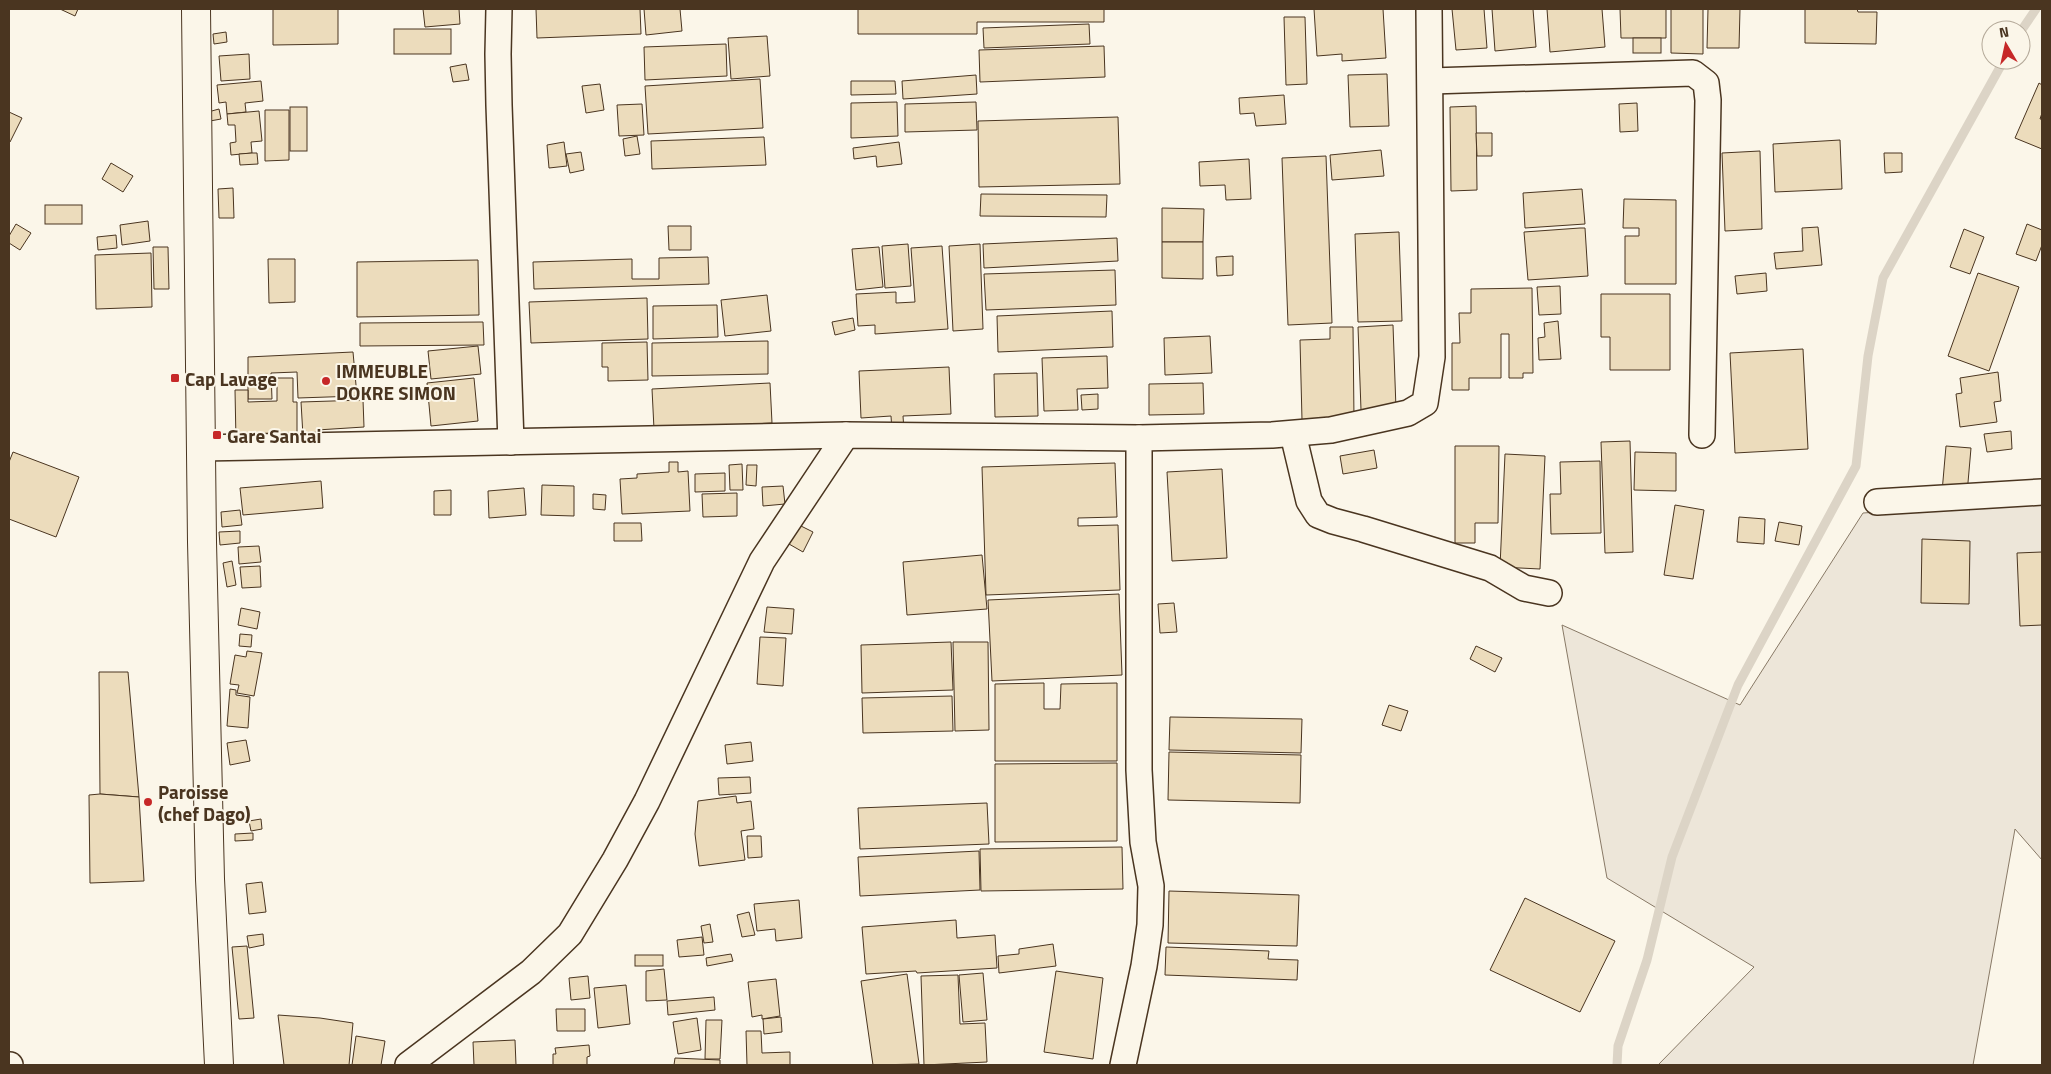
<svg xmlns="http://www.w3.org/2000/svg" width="2051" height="1074" font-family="'Titillium Web',sans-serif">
	<rect width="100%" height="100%" fill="#fbf6e9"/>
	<!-- green -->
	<polygon fill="#ede6d9" stroke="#887966" points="2042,501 2042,860 2015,829 1973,1065 1658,1065 1754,967 1607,878 1562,625 1740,705 1863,513"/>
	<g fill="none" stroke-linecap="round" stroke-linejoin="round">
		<!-- stream -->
		<g stroke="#dcd4c6" stroke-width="9">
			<polyline points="2021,31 2036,9"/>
			<polyline points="1617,1065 1618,1046 1647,960 1672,857 1738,685 1856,466 1868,356 1883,278 2004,60"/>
		</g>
	</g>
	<!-- building -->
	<g fill="#ecdcbc" stroke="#4a3520">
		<polygon points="60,9 78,9 75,16"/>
		<polygon points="273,9 338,9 338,44 273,45"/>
		<polygon points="423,9 459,9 460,24 425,27"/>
		<polygon points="536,9 640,9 641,34 537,38"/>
		<polygon points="644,9 680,9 682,31 646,35"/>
		<polygon points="858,9 1104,9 1104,22 977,22 977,34 858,34"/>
		<polygon points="1314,9 1383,9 1386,58 1342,61 1342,54 1317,56"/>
		<polygon points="1452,9 1484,9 1487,48 1456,50"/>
		<polygon points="1492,9 1533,9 1536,47 1495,51"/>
		<polygon points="1547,9 1602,9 1605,47 1550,52"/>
		<polygon points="1620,9 1666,9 1666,38 1621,38"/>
		<polygon points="1671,9 1703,9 1703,54 1671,53"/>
		<polygon points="1708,9 1740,9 1739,48 1707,48"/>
		<polygon points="1805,9 1857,9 1858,12 1877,12 1876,44 1805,43"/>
		<polygon points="1284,17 1305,17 1307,84 1286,85"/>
		<polygon points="1089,24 1090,44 984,48 983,28"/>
		<rect x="394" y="29" width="57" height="25"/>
		<polygon points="226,32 227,42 214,44 213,34"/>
		<polygon points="767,36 770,76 731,79 728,38"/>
		<rect x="1633" y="38" width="28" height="15"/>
		<polygon points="726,44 727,76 645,80 644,47"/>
		<polygon points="1104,46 1105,77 980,82 979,50"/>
		<polygon points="249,54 250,79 221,81 219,56"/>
		<polygon points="466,64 469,80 453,82 450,67"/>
		<polygon points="1387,74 1389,126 1350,127 1348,75"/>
		<polygon points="976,75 977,94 903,99 902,81"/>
		<polygon points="760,79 763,128 648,134 645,86"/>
		<polygon points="261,81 263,101 245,103 246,112 227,114 226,102 219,103 217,85"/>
		<polygon points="851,81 895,81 896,94 851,95"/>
		<polygon points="2039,83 2042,85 2042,113 2040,119 2042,119 2042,149 2015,138"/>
		<polygon points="600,84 604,110 586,113 582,86"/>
		<polygon points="1284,95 1286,124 1256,126 1254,113 1240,114 1239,98"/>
		<polygon points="897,102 898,136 851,138 851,103"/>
		<polygon points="976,102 977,130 905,132 905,104"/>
		<polygon points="1637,103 1638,131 1620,132 1619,104"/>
		<polygon points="642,104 644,135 619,136 617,105"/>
		<polygon points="1476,106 1477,190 1451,191 1450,107"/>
		<rect x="290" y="107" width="17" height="44"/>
		<polygon points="219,109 221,119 210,121 208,112"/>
		<polygon points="265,110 289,110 289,160 265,161"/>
		<polygon points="259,111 262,141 251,142 252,153 231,155 230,143 236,142 235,125 228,125 227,114"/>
		<polygon points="9,112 22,118 10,142 9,141"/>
		<polygon points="1118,117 1120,184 979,187 978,121"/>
		<polygon points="1476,133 1492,133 1492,156 1477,156"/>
		<polygon points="637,136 640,154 625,156 623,139"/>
		<polygon points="764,137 766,165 652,169 651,141"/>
		<polygon points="1840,140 1842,189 1775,192 1773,144"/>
		<polygon points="564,142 567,166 549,168 547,145"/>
		<polygon points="899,142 902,164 877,167 876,156 854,159 853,148"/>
		<polygon points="1381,150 1384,176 1332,180 1330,155"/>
		<polygon points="1760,151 1762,229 1725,231 1722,153"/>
		<polygon points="581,152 584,170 570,173 566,154"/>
		<polygon points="252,153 257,153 258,164 240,165 239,154"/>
		<polygon points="1884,153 1902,153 1902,172 1885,173"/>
		<polygon points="1326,156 1332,323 1288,325 1282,158"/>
		<polygon points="1249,159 1251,199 1226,200 1225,185 1200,186 1199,162"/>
		<polygon points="111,163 133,176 123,192 102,179"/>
		<polygon points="233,188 234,218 219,218 218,189"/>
		<polygon points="1582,189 1585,224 1525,228 1523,193"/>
		<polygon points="981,194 1107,195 1106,217 980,216"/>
		<polygon points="1624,199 1676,200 1676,284 1625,284 1625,236 1639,236 1639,228 1623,228"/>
		<rect x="45" y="205" width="37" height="19"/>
		<polygon points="1162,208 1204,209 1203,242 1162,242"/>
		<polygon points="148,221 150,241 122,245 120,225"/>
		<polygon points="16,224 31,233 20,250 9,243 9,236"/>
		<polygon points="2027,224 2042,230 2042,245 2036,261 2016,254"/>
		<polygon points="668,226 691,226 691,250 669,250"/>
		<polygon points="1818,227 1822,265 1776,269 1774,253 1803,251 1802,228"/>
		<polygon points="1580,228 1585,228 1588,276 1528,280 1524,232"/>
		<polygon points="1964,229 1984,237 1970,274 1950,267"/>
		<polygon points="1399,232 1402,321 1358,322 1355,234"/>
		<polygon points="116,235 117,248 98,250 97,237"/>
		<polygon points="1117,238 1118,261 984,268 983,244"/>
		<polygon points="1162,242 1203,242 1203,279 1162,278"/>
		<polygon points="908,244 911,286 885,288 882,246"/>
		<polygon points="980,244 983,329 953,331 949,246"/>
		<polygon points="942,246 948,329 875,334 875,325 858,326 856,294 896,292 896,303 915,302 911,248"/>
		<polygon points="153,247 168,247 169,289 154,289"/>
		<polygon points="879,247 883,287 856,290 852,249"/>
		<polygon points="151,253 152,307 96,309 95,255"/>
		<polygon points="1233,256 1233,275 1217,276 1216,257"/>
		<polygon points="708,257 709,284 534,289 533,262 632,259 632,279 659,279 659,258"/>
		<polygon points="268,259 295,259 295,302 269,303"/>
		<polygon points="478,260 479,315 357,317 357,262"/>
		<polygon points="1115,270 1116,305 986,310 984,274"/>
		<polygon points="1766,273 1767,291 1737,294 1735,276"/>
		<polygon points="1978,273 2019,287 1989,371 1948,356"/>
		<polygon points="1560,286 1561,314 1539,315 1537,287"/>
		<polygon points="1532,288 1533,373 1523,373 1523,378 1509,378 1509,334 1501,334 1501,378 1469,378 1469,390 1452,390 1452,343 1460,343 1459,313 1471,313 1471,289"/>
		<polygon points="1601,294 1670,294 1670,370 1610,370 1610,337 1601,337"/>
		<polygon points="767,295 771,331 725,336 721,300"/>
		<polygon points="647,298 648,339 531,343 529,302"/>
		<polygon points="717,305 718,337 653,339 653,306"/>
		<polygon points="1112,311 1113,347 998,352 997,316"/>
		<polygon points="853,318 855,330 835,335 832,322"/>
		<polygon points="1558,321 1561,359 1539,360 1538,338 1545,337 1544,323"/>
		<polygon points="483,322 484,345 360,346 360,323"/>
		<polygon points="1393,325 1396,409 1361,410 1358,327"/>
		<polygon points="1330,327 1353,327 1354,419 1302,420 1300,340 1330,339"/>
		<polygon points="1210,336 1212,373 1165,375 1164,338"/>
		<polygon points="768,341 768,374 652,376 652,343"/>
		<polygon points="647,342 648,380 608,381 608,367 602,367 602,343"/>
		<polygon points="478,346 481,374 431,379 428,351"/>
		<polygon points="1803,349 1808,449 1735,453 1730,353"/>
		<polygon points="353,352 357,396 298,398 297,372 271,373 272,399 248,399 248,357"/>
		<polygon points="1107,356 1108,388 1077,389 1078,410 1044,411 1042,358"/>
		<polygon points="949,367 951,414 903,416 904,430 892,431 891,416 861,418 859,371"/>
		<polygon points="1998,372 2001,401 1994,402 1997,422 1960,427 1956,394 1962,393 1960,378"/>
		<polygon points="1037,373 1038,416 995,417 994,374"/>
		<polygon points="277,378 293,378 293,402 297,402 297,440 236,441 235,390 248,390 248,402 277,401"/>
		<polygon points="474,378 478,421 431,426 427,383"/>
		<polygon points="770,383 772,423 654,429 652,389"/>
		<polygon points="1203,383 1204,414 1149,415 1149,384"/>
		<polygon points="1098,394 1098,409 1082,410 1081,395"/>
		<polygon points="363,400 364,427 317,430 318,435 303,436 301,402"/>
		<polygon points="2011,431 2012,449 1987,452 1984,434"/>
		<polygon points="1630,441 1633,552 1605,553 1601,442"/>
		<polygon points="1455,446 1499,446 1498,523 1475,523 1475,543 1455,543"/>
		<polygon points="1946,446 1971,448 1967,494 1942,492"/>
		<polygon points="1374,450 1377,468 1343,474 1340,456"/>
		<polygon points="13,452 79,477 56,537 9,519 9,462"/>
		<polygon points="1635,452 1676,453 1676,491 1634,490"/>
		<polygon points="1505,454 1545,456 1540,569 1500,567"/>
		<polygon points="1600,461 1601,533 1551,534 1550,494 1561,494 1560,462"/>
		<polygon points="669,462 678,462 678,472 688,471 690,511 622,514 620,479 637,478 637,474 669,472"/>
		<polygon points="1115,463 1117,517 1078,518 1078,526 1118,525 1120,590 986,595 982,467"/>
		<polygon points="742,464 743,490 730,490 729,465"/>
		<polygon points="747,465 757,465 756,486 746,485"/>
		<polygon points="1222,469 1227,558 1172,561 1167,472"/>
		<polygon points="725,473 725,491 695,492 695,474"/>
		<polygon points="321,481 323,508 243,515 240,488"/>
		<polygon points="542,485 574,486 574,516 541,515"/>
		<polygon points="783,486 785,504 763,506 762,487"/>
		<polygon points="524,488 526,515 489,518 488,491"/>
		<polygon points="451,490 451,515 434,515 434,491"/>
		<polygon points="737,493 737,516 703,517 702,494"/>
		<polygon points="593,494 606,495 605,510 593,509"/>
		<polygon points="1675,505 1704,510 1693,579 1664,575"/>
		<polygon points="240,510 242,525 222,527 221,512"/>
		<polygon points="1739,517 1765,519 1764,544 1737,542"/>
		<polygon points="1779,522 1802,526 1799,545 1775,541"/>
		<polygon points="614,523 641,523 642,541 614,541"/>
		<polygon points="799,525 813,532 803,552 789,544"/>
		<polygon points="240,531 240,543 220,545 219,532"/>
		<polygon points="1922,539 1970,541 1969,604 1921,603"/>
		<polygon points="259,546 261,562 239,564 238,547"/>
		<polygon points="2042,552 2042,625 2020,626 2017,553"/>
		<polygon points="982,555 987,609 907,615 903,562"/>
		<polygon points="232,561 236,585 227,587 223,563"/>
		<polygon points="260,566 261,587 242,588 240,567"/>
		<polygon points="1119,594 1122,675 992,681 988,600"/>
		<polygon points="1174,603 1177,632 1160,633 1158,604"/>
		<polygon points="767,607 794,609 792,634 764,632"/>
		<polygon points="241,608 260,612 257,629 238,625"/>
		<polygon points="240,634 252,635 251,647 239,646"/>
		<polygon points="760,637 786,638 783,686 757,684"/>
		<polygon points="951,642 953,690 862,693 861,645"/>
		<polygon points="953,642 988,642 989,730 955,731"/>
		<polygon points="1476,646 1502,658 1495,672 1470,659"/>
		<polygon points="247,651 262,653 254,696 237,693 239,685 230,684 235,655 246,657"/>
		<polygon points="99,672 128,672 139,797 100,794"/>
		<polygon points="1044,683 1044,709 1060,709 1061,684 1117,683 1117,761 995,761 995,684"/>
		<polygon points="230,689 236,690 236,695 250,697 248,728 227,726"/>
		<polygon points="952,696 953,731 863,733 862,698"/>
		<polygon points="1389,705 1408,711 1401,731 1382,725"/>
		<polygon points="1170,717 1302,719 1301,753 1169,750"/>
		<polygon points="246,740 250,761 230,765 227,743"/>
		<polygon points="751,742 753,761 727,764 725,745"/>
		<polygon points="1169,752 1301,755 1300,803 1168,800"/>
		<polygon points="1117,763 1117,841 995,842 995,764"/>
		<polygon points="750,777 751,793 719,795 718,778"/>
		<polygon points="100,794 139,797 144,881 90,883 89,795"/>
		<polygon points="736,796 737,803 751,801 754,829 741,831 745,860 699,866 695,834 698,801"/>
		<polygon points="987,803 989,844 860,849 858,808"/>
		<polygon points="261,819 262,829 251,831 249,821"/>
		<polygon points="253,833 253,840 235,841 235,834"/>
		<polygon points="747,836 761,836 762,857 748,858"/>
		<polygon points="1122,847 1123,889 981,891 980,849"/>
		<polygon points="979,851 980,890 860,896 858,857"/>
		<polygon points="262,882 266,912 249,914 246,884"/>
		<polygon points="1169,891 1299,895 1297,946 1168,943"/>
		<polygon points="1525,898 1615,941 1580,1012 1490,970"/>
		<polygon points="799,900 802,938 776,941 775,929 757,931 754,904"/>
		<polygon points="749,912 755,935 742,937 737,915"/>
		<polygon points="956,920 957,938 995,935 997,968 917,973 916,971 866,974 862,927"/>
		<polygon points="710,924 713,942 704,943 701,926"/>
		<polygon points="263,934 264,945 249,948 247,936"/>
		<polygon points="702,937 704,955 679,957 677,940"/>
		<polygon points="1053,944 1056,966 999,973 998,956 1019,954 1019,949"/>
		<polygon points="247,946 254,1018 239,1019 232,947"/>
		<polygon points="1166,947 1269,951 1268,959 1298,960 1297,980 1165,975"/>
		<polygon points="731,954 733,961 707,966 706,958"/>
		<rect x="635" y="955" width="28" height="11"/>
		<polygon points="664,969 667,1000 646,1001 646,971"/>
		<polygon points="1056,971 1103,978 1093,1059 1044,1052"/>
		<polygon points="983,973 987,1020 963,1022 959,975"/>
		<polygon points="907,974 919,1064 873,1065 861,981"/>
		<polygon points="958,975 960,1024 985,1023 987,1062 924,1065 921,976"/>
		<polygon points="588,976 590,998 571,1000 569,978"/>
		<polygon points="776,979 780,1016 762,1019 762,1015 752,1017 748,982"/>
		<polygon points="626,985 630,1024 598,1028 594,988"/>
		<polygon points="714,997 715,1010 668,1015 667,1001"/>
		<polygon points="556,1009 585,1009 585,1031 557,1031"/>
		<polygon points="278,1015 320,1018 353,1023 349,1065 284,1065"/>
		<polygon points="781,1017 782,1032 764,1034 763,1019"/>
		<polygon points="697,1018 701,1050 678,1054 673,1022"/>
		<polygon points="706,1020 722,1020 720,1059 705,1059"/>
		<polygon points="746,1031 761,1031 762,1053 790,1052 790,1065 747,1065"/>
		<polygon points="356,1036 385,1041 381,1065 352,1065"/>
		<polygon points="515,1040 516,1065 474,1065 473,1042"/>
		<polygon points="589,1045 590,1056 587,1057 587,1065 553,1065 553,1054 556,1054 555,1048"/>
		<polygon points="675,1058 720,1060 720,1065 674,1065"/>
	</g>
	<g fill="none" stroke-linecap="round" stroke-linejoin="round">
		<defs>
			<g id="street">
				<polyline points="499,9 498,54 499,105 511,442"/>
				<polyline points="1431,81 1693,73 1706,83 1708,100 1702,435"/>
				<polyline points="1293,434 1309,501 1318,515 1333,521 1363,529 1490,568 1524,588 1549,593"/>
				<polyline points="200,448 846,435 1139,438 1272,435 1331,430 1408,413 1425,403 1432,357 1429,9"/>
				<polyline points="1877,502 2042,492"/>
				<polyline points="9,1065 10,1065"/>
				<polyline points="408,1065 531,972 570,934 615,860 647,801 762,561 846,435"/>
				<polyline points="1123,1065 1144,966 1150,925 1151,886 1143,842 1139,770 1139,438"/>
			</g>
			<polyline id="secondary" points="196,9 202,542 210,879 219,1065"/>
		</defs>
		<!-- street casing -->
		<use href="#street" stroke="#4a3520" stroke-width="28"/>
		<!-- secondary casing -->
		<use href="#secondary" stroke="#4a3520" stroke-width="30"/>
		<!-- street -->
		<use href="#street" stroke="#fbf6e9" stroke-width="25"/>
		<!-- secondary -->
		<use href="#secondary" stroke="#fbf6e9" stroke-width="28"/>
	</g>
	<!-- markers -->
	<g fill="#c62828" stroke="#fbf6e9" stroke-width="2">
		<rect x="170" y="373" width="10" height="10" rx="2.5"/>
		<circle cx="326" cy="381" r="5"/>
		<rect x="212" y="430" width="10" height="10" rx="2.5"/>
		<circle cx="148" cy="802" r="5"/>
	</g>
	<g text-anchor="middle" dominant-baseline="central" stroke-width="4" stroke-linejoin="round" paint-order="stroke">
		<!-- poi labels -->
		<g font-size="19" font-weight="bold" fill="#4a3520" stroke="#fbf6e9" text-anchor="start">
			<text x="336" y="370">IMMEUBLE<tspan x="336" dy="22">DOKRE SIMON</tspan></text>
			<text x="185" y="378">Cap Lavage</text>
			<text x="227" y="435">Gare Santai</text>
			<text x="158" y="791">Paroisse<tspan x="158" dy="22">(chef Dago)</tspan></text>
		</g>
	</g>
	<!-- border -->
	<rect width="2051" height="1074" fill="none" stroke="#4a3520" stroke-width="20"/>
	<!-- north arrow -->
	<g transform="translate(2006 45) rotate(351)"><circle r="24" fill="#fbf6e9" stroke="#b4a999"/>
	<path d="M0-4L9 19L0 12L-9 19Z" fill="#c62828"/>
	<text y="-8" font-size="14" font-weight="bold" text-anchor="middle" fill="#4a3520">N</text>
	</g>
</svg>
